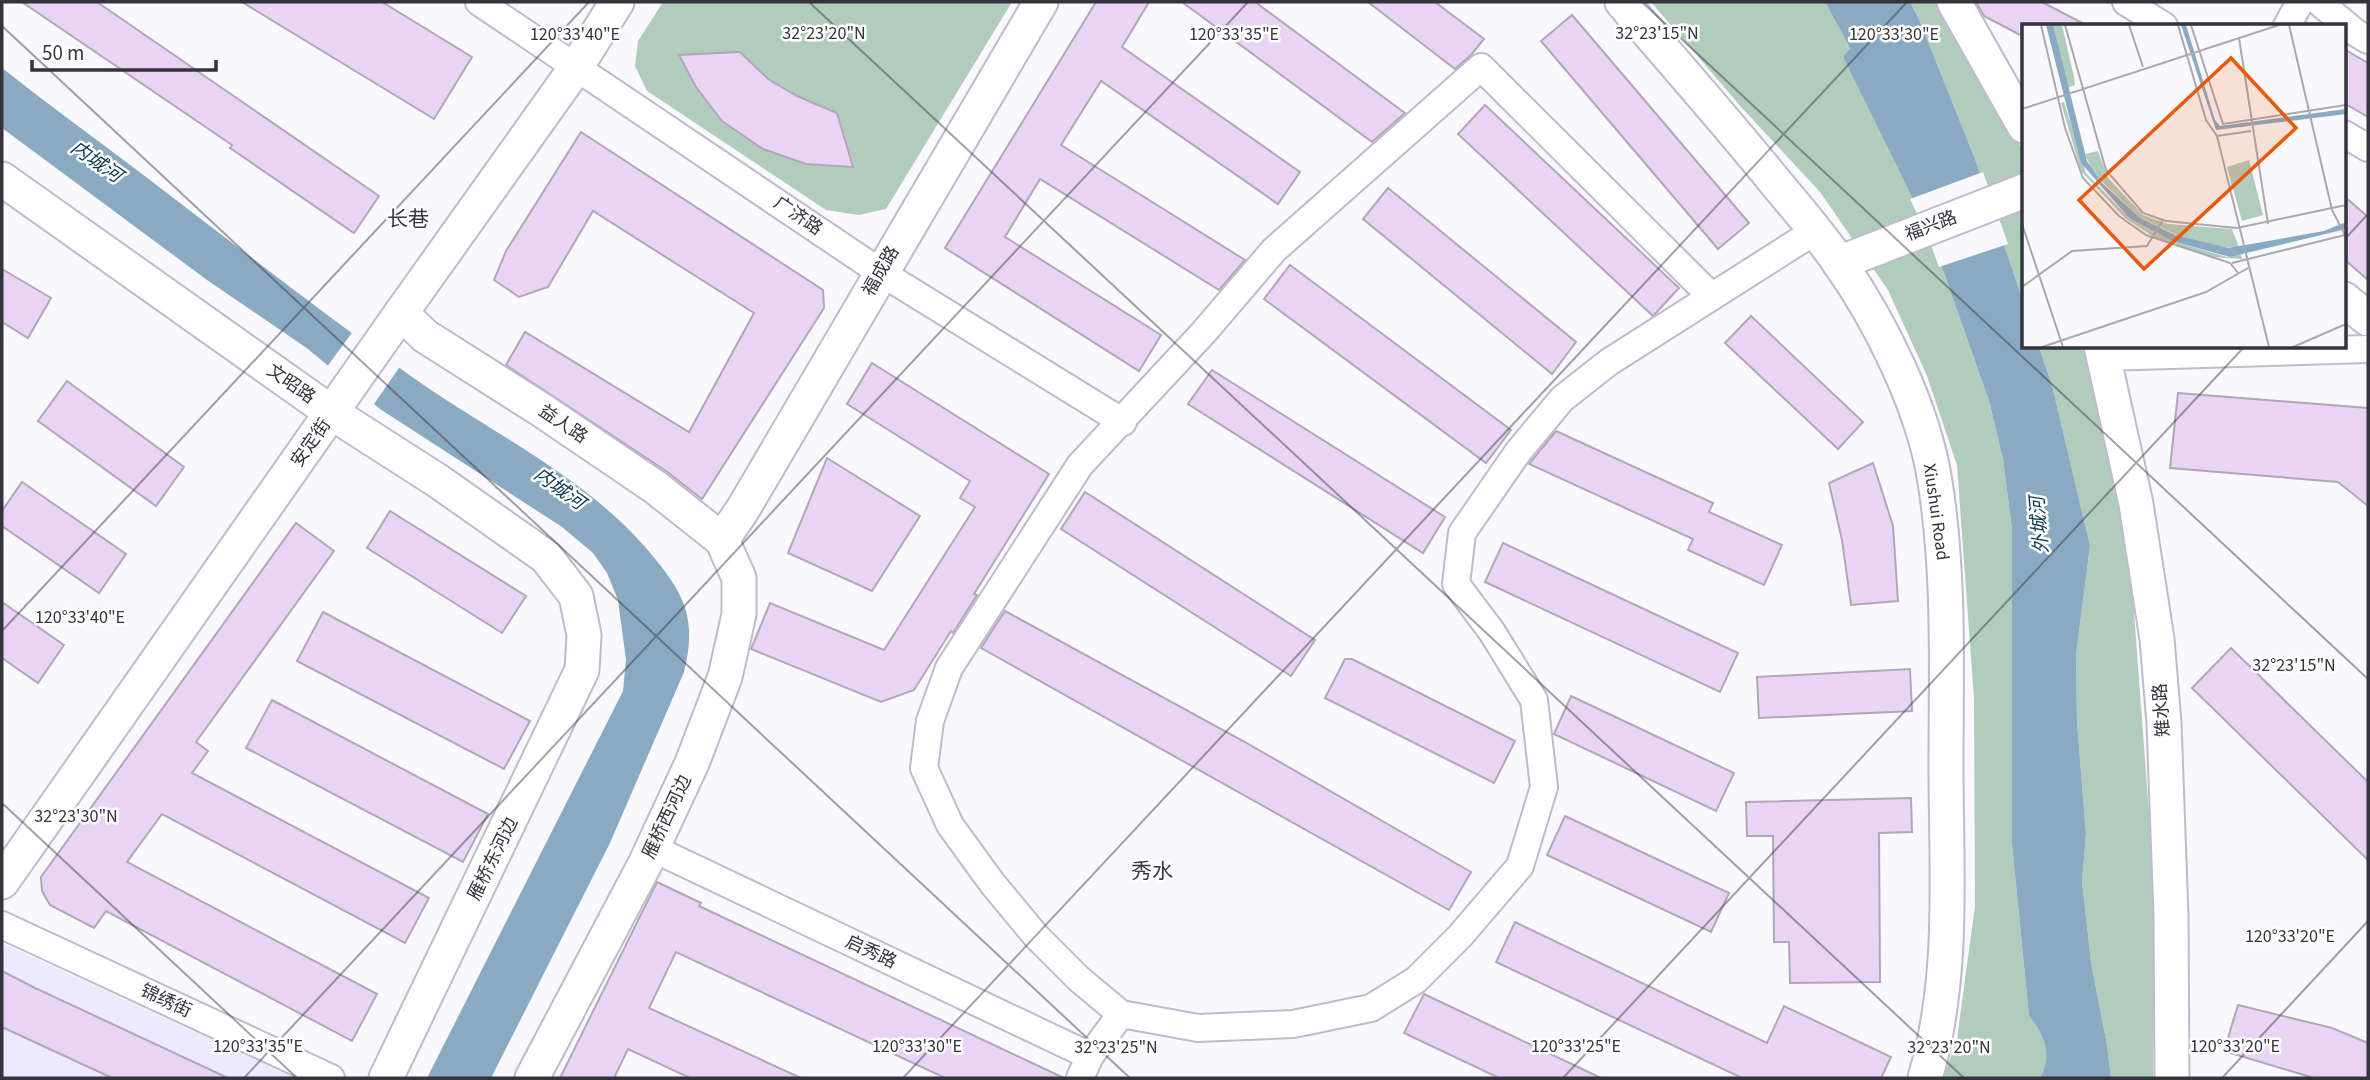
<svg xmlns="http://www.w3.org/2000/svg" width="2370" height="1080" font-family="'Source Sans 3','Noto Sans SC',sans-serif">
	<rect width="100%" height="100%" fill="#f9f8fc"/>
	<!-- built -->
	<polygon fill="#ede9fe" points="2,943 294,1078 2,1078"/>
	<!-- green -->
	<g fill="#b1ccbd">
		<polygon points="663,2 1012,2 886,209 859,215 826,210 647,91 635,66 638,41"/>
		<path d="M1651 2H1825L1850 48 1843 57 1931 236 1989 401 2003 459 2012 529V844L2029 1016C2044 1034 2053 1057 2040 1078H1943L1957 1039 1975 906 1974 699 1957 465 1927 376 1888 290 1820 192 1742 108Z"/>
		<polygon points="1910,2 1941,2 2023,151 2023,301 1975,159 1919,19"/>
		<polygon points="2039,347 2084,347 2101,402 2131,572 2155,894 2153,1078 2111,1078 2107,1045 2091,962 2082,881 2086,834 2077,722 2076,655 2090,546 2052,385"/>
	</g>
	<!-- water -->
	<g fill="#8aaac2">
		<path d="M1825 2H1910L1919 19 1975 159 2023 301 2024 346 2039 347 2052 385 2090 546 2076 655 2077 722 2086 834 2082 881 2091 962 2107 1045 2111 1078H2040C2053 1056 2044 1034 2029 1016L2012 844V529L2003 459 1989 401 1931 236 1843 57 1850 48Z"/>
		<path d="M2 68C50 106 100 142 150 180 235 245 320 311 408 374 486 430 583 475 646 548 683 591 698 616 684 672L610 843 491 1078H427L623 691 626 660 618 600 607 573 593 553 562 527 380 409 308 349 207 280 2 128Z"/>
	</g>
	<!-- pier -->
	<g fill="#f9f8fc">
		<polygon points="1983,172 2008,244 1939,267 1928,237 1910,199"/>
		<polygon points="354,330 401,365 372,407 326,368"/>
	</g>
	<!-- building -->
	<g fill="#ead4f5" stroke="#b2a7b7" stroke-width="2">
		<polygon points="22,2 97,2 379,196 354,233 230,148 232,145"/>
		<polygon points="242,2 382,2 472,57 434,119"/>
		<polygon points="1096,2 1149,2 1122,47 1300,172 1278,204 1101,81 1061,145 1245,260 1219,290 1040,179 1005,237 1161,335 1139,371 945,248"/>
		<polygon points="1182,2 1255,2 1405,113 1372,142"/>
		<polygon points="1368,2 1435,2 1484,39 1471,55 1455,69"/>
		<polygon points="1976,2 2042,2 2088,26 2024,26 2024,37 1984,16"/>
		<polygon points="1572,15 1749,223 1718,249 1541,41"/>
		<polygon points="2344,49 2368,63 2368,117 2344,103"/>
		<polygon points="740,52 768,79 797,96 837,113 853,167 806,164 763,149 722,121 696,87 679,55"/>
		<polygon points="1485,105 1679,288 1653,316 1458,134"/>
		<polygon points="581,132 823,290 824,308 702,499 666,471 506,365 525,332 689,432 754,313 593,211 548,287 519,297 494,280 506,251"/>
		<polygon points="1388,188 1576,342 1552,374 1363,219"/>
		<polygon points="2344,196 2368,217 2368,280 2344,259"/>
		<polygon points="1290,265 1511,430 1486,463 1264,299"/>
		<polygon points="2,269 51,298 28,338 2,322"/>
		<polygon points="1751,316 1863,422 1838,449 1725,343"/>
		<polygon points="872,363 1049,474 974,594 977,595 953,633 951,631 914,690 881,702 751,649 770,603 884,650 975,507 960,498 970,481 847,404"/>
		<polygon points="1212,370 1445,517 1423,553 1188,404"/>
		<polygon points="67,381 184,467 156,506 38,421"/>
		<polygon points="2178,393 2368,408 2368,506 2338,482 2170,468"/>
		<polygon points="1556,431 1713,503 1709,512 1782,545 1764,585 1688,550 1693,539 1529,464"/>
		<polygon points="827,458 920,516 872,591 788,553"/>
		<polygon points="1873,463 1893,526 1898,601 1851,605 1842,540 1829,483"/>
		<polygon points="22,482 126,554 99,593 2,526 2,511"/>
		<polygon points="1085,492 1315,640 1291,676 1061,529"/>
		<polygon points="390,511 526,596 502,633 367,548"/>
		<polygon points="296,523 334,551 196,742 208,751 192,773 429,898 405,943 162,814 127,862 377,994 352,1041 106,911 94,928 50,905 42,891 41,877"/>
		<polygon points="1503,543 1738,653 1720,692 1485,582"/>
		<polygon points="2,602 64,645 38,683 2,658"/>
		<polygon points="1005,611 1245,742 1471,872 1449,910 981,648"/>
		<polygon points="323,612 530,721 504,769 297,661"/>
		<polygon points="2231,648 2368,782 2368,860 2192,688"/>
		<polygon points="1345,659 1352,659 1515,741 1494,783 1325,698"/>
		<polygon points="1910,669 1912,711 1759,718 1757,677"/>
		<polygon points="1571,696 1734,773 1716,811 1554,734"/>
		<polygon points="272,700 488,814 463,862 246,748"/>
		<polygon points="1911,798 1912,832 1879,833 1880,982 1790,983 1789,942 1774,942 1773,836 1747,836 1746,802"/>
		<polygon points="1565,816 1729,893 1711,932 1547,855"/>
		<polygon points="657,882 701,903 699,906 1064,1078 945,1078 676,952 649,1008 801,1078 690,1078 628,1049 614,1078 560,1078"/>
		<polygon points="1515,922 1767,1043 1784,1006 1891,1057 1881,1078 1742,1078 1496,962"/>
		<polygon points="2,971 33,987 228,1078 112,1078 2,1027"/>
		<polygon points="1424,994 1601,1078 1499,1078 1404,1033"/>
		<polygon points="2238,1005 2332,1028 2368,1043 2368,1078 2314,1078 2224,1051"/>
	</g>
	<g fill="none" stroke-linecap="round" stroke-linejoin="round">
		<defs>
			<g id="minor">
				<polyline points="479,2 880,272 1123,422"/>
				<polyline points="2126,2 2164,26"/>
				<polyline points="2319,2 2356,33 2368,40"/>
				<polyline points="2287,26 2300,2"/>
				<polyline points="2344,134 2368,148"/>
				<polyline points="1711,296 1481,67 1274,250 1204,332 1080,465 949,668 930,721 924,768 950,825 992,883 1036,936 1079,979 1121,1014 1198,1028 1293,1024 1371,1008 1416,980 1460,936 1520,866 1544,787 1534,700 1492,632 1456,584 1462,533 1518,452 1562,399 1609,362 1815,231"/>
				<polyline points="2103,357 2368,349"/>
				<polyline points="652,848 1090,1056"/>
				<polyline points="2,925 331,1078"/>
				<polyline points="1080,1078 1090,1056 1121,1014"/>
			</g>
			<g id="tertiary">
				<path d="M1622 2C1672 60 1723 118 1772 178 1794 205 1818 232 1838 261 1881 322 1924 409 1935 482 1950 576 1946 672 1946 766 1946 871 1955 977 1925 1078"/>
				<polyline points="1954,2 2024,126"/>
				<polyline points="2,179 332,413 438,481 546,557 576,596 584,635 582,670 386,1078"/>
				<polyline points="1839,263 2024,191"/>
				<polyline points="2344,299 2368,319"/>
				<polyline points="401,313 425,336 543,411 655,487 722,540 739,578 739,614 725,677 692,763 645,864 532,1078"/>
				<polyline points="2101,346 2136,504 2157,639 2164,723 2171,916 2172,1078"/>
				<polyline points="722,540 743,509 1041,2"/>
				<polyline points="2,882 394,323 577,66 617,2"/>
			</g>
		</defs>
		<!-- minor casing -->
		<use href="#minor" stroke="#bfbbce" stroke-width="30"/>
		<!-- tertiary casing -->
		<use href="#tertiary" stroke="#bfbbce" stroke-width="37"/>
		<!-- minor -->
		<use href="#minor" stroke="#fff" stroke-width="26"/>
		<!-- tertiary -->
		<use href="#tertiary" stroke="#fff" stroke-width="33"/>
	</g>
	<!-- ticks -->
	<path fill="none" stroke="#35333b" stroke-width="2" stroke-opacity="0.45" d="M809 2 1964 1078M1642 2 2368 679M2 26 1130 1078M2344 240 2368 214M2 631 589 2M2 803 297 1078M244 1078 1248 2M903 1078 1907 2M1563 1078 2245 346M2222 1078 2368 921"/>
	<g text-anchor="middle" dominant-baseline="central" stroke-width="5" stroke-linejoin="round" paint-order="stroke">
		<!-- street labels -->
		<g font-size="18" fill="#35333b" stroke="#fff">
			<text transform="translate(798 216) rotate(34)">广济路</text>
			<text transform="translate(1931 226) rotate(-21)">福兴路</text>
			<text transform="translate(881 271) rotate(-60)">福成路</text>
			<text transform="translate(291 384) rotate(35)">文昭路</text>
			<text transform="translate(563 424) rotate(34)">益人路</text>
			<text transform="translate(311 443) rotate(-55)">安定街</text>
			<text transform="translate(1936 512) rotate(82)">Xiushui Road</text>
			<text transform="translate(2162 710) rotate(-94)">雉水路</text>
			<text transform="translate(667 817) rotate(-65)">雁桥西河边</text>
			<text transform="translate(493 859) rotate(-64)">雁桥东河边</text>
			<text transform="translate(871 952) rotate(25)">启秀路</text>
			<text transform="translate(166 1001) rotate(25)">锦绣街</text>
		</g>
		<!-- water labels -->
		<g font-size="19" font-style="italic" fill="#0a354e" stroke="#fff">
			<text transform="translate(96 162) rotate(35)">内城河</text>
			<text transform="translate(559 489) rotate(36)">内城河</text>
			<text transform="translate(2040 525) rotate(-95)">外城河</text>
		</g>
		<!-- quarter labels -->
		<g font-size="21" fill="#3a3746" stroke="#fff">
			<text x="408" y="219">长巷</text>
			<text x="1152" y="871">秀水</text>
		</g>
	</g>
	<!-- overview -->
	<g transform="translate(2022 24)">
		<rect width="324" height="324" fill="#f9f8fc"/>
		<path d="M31 1H40L52 53 53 61 45 64ZM42 78 64 149 107 194 150 217 205 233 218 230 221 235 189 233 135 215 103 194 59 147 39 79ZM76 127 86 154 121 191 146 200 210 205 217 223 198 224 159 213 118 194 72 150 63 130ZM227 136 241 191 220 197 205 143Z" fill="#b1ccbd"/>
		<path d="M24 1H31L65 137 79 158 118 194 153 211 206 224 302 207 324 198V205L208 233 150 217 107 194 59 139ZM159 1H164L193 96 198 102 324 85V90L194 106Z" fill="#8aaac2"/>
		<path fill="none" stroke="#aba9af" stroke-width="2" d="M19 1 43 104 61 154 97 192 124 211 208 239 216 249M43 1 84 146 121 189 144 197 215 204 324 181M107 1 121 43M156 1 184 96 195 112M169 1 201 100 324 81M267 1 310 186 324 213M217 14 246 200M0 85 257 1M195 112 247 323M195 112 229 107M0 200 41 323M210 239 323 211M0 263 50 227 125 222 140 197M20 323 184 268 226 244M271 323 324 300"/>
		<path fill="#e8590c" fill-opacity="0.15" stroke="#e8590c" stroke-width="3.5" d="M209 34 274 104 122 245 57 176Z"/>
		<rect width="324" height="324" fill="none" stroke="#35333b" stroke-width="3.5"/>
	</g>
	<g font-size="18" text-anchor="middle" fill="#35333b" stroke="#fff" stroke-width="5" stroke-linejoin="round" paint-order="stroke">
		<text x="824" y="39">32°23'20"N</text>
		<text x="1657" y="39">32°23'15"N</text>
		<text x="575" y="40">120°33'40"E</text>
		<text x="1234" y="40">120°33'35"E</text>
		<text x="1894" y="40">120°33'30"E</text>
		<text x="80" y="623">120°33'40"E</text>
		<text x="2294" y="671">32°23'15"N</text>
		<text x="76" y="822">32°23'30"N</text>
		<text x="2290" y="942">120°33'20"E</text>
		<text x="258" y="1052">120°33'35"E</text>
		<text x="917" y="1052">120°33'30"E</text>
		<text x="1576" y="1052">120°33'25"E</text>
		<text x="2235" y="1052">120°33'20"E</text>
		<text x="1116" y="1053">32°23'25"N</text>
		<text x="1949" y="1053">32°23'20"N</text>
	</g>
	<!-- border -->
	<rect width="2370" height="1080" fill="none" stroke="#35333b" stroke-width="7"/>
	<!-- scale -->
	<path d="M32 60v10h184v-10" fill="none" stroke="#35333b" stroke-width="3.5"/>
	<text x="42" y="60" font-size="21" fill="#35333b" stroke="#ffffff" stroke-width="5" paint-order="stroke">50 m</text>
</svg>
